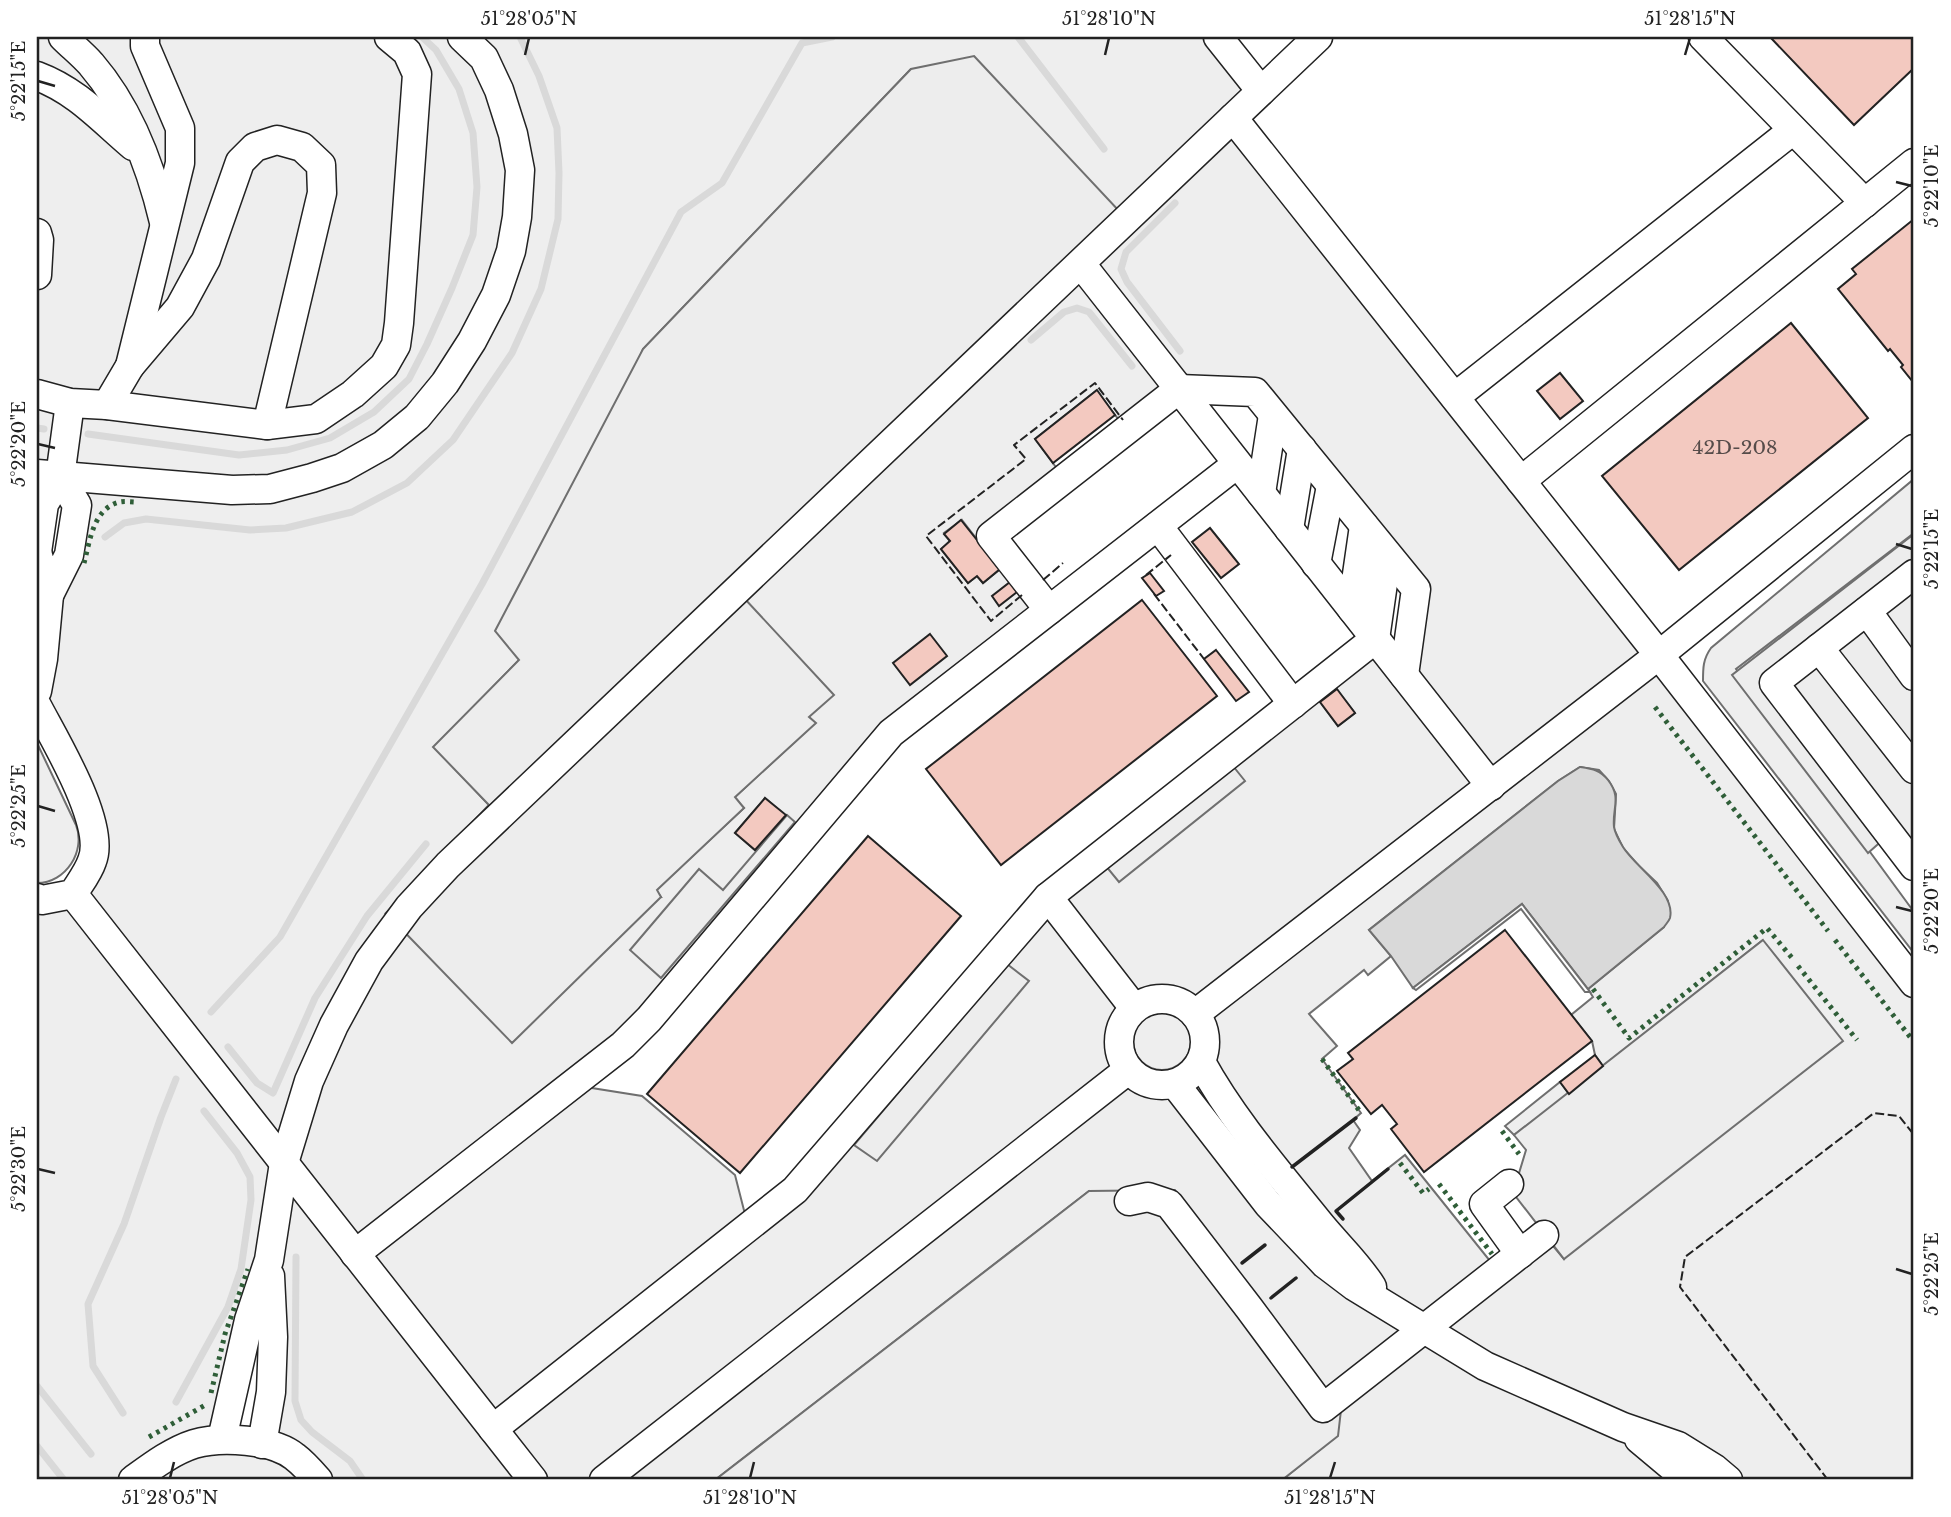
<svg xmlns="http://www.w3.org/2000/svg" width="1951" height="1517" font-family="'Libre Baskerville',serif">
	<rect width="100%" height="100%" fill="#fff"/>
	<!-- green -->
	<g fill="#eee" stroke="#6f6f6f" stroke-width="2" fill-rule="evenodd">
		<path d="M37 37H1218L1261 91 1234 117 1914 983V1480H1282L1337 1436 1089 1191 715 1480H37V898L42 900 93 860 37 706 49 593 69 555 61 478 37 552ZM911 69 743 598 809 717 815 723 734 798 744 808 656 890 661 897 386 913 489 805 434 747 519 660 643 349ZM1179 389 1255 392 1416 589 1403 674 1375 639 1048 897 748 1226 735 1175 642 1096 573 1085 891 733 1049 610 991 536 1064 478 1035 439 1096 391 1127 430ZM962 520 1000 569 983 583 977 576 968 583 941 549 950 541 944 533ZM1336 689 1355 713 1338 726 1320 702ZM1580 767 1599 770 1609 781 1616 794 1614 829 1623 848 1639 866 1657 883 1668 901 1664 927 1588 989 1593 997 1571 1015 1592 1041 1595 1055 1603 1066 1763 940 1564 1259 1544 1235 1498 1271 1405 1155 1372 1181 1349 1148 1360 1130 1353 1120 1361 1113 1322 1059 1337 1046 1309 1014 1364 970 1368 975 1391 956 1369 930 1558 781ZM765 798 786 816 755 850 735 833ZM1166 998C1171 1000 1177 1001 1182 1003 1226 1026 1199 1098 1153 1084 1139 1080 1130 1074 1124 1061 1112 1039 1125 1007 1150 1000 1155 999 1161 999 1166 998ZM269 1263 262 1444 222 1439Z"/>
		<path d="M1914 479V533L1736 669 1914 912V953L1703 681C1703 668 1703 659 1711 648Z"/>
		<path d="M37 743 76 825C86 851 66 883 37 883Z"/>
		<circle cx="1162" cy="1041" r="29"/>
		<polygon points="1560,1082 1569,1094 1514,1135 1505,1126"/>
	</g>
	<!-- parking -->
	<g fill="#ededed" stroke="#6f6f6f" stroke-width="2">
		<polygon points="974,56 1135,228 744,598 834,695 809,717 816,723 735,797 744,808 657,890 661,897 512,1043 386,913 489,805 433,747 519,660 495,631 643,349 911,69"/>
		<polygon points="1914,534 1914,875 1885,838 1868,853 1732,675"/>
		<polygon points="1233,766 1245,781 1119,882 1105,865"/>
		<polygon points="787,815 795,822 661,978 630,950 699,869 723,890"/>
		<polygon points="1763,940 1843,1041 1564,1259 1513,1193 1526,1150 1514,1135"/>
		<polygon points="1007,964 1029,981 877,1161 854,1145"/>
		<polygon points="1175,1190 1341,1410 1338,1436 1282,1480 715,1480 1089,1191"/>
	</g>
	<!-- water -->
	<path fill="#d9d9d9" stroke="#6f6f6f" stroke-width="2" d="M1580 767C1593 769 1600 770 1608 780 1622 798 1612 808 1614 827 1615 833 1620 842 1623 847 1635 867 1676 892 1670 918 1669 921 1666 924 1664 927L1588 989 1522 904 1413 988 1391 956 1369 930 1558 781Z"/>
	<!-- pier -->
	<polygon fill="#fff" stroke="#6f6f6f" stroke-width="2" points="1522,904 1590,992 1585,992 1521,909 1416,990 1413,988"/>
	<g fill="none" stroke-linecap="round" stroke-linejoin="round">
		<!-- stream -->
		<g stroke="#d9d9d9" stroke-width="7">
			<polyline points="1018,37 1104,149"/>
			<polyline points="1175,203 1126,252 1121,269 1127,282 1180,351"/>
			<polyline points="1031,340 1064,312 1077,308 1089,312 1132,366"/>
			<polyline points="37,428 44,429"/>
			<polyline points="88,434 239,455 287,450 330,438 374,412 409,379 427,344 452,288 473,235 477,187 473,133 459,89 436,50 422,37"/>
			<polyline points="105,537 124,523 146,519 250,530 286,528 352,512 407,483 453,440 512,353 541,289 558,219 559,173 557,128 539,76 520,37"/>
			<polyline points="211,1012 280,937 482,584 681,212 722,183 802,43 832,37"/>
			<polyline points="228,1047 257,1083 273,1093 315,998 367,916 426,844"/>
			<polyline points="296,1257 295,1401 301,1420 312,1432 350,1461 363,1480"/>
			<polyline points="37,1386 91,1454"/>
			<polyline points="176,1402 228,1307 241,1269 251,1200 250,1177 237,1153 204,1111"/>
			<polyline points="123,1413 93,1366 88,1304 124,1224 161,1117 176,1079"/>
			<polyline points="37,1446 64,1480"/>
		</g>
	</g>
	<!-- building -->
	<g fill="#f3c9c0" stroke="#222" stroke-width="2">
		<polygon points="1770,37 1912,37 1914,39 1914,68 1854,125"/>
		<polygon points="1914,219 1914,381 1913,382 1901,367 1903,365 1890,349 1888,351 1838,289 1856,274 1852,269"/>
		<polygon points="1791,323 1868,418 1679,570 1602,476"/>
		<polygon points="1560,373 1583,401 1560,419 1537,391"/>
		<polygon points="1097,390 1115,415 1053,463 1035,439"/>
		<polygon points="961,520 1000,569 983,583 977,576 968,583 941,549 950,541 944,534"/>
		<polygon points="1210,528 1239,564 1221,578 1192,542"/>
		<polygon points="1150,573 1164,591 1156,596 1142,578"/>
		<polygon points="1010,582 1017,592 999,606 992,596"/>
		<polygon points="1142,600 1217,696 1001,865 926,769"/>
		<polygon points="930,634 947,656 910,685 893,663"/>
		<polygon points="1216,650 1249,692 1236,701 1204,659"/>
		<polygon points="1337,689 1355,713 1338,726 1320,702"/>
		<polygon points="765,798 786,815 755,850 735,833"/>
		<polygon points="868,836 961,916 740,1173 647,1094"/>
		<polygon points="1505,930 1592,1041 1424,1172 1391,1129 1397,1124 1382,1105 1371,1114 1337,1071 1353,1059 1348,1053"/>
		<polygon points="1595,1055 1603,1066 1569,1094 1560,1082"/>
	</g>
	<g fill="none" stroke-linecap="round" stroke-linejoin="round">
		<defs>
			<g id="minor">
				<path d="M63 37C72 46 82 54 91 64 128 107 151 167 164 222"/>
				<polyline points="1218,37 1261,91"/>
				<polyline points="1703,37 1865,203"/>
				<path d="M37 76C77 91 101 119 133 146"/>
				<polyline points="1233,118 1659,655 1914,983"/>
				<polyline points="37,233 39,240 37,275"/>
				<polyline points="1081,264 1491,786"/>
				<polyline points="130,366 180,307 206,259 240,162 255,147 277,140 302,147 321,165 322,193 267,425"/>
				<polyline points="37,394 70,403 107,405 267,425 316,419 353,394 384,366 396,345 399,323 417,74 407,52 389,37"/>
				<polyline points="1455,397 1793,130"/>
				<polyline points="107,405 130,366 180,163 180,128 145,46 145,37"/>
				<polyline points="37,474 232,490 270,489 312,478 342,468 383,445 417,417 445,383 472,341 496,295 511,251 517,217 520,170 513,134 499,90 484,58 462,37"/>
				<polyline points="1521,481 1914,163"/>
				<polyline points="1261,493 1273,415"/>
				<polyline points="1158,526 1293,704"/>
				<polyline points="1289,529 1302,449"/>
				<polyline points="37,552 49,595 69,555 77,505 60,477"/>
				<polyline points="37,552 44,504 60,477 70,403"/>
				<polyline points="1316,564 1331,486"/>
				<polyline points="1914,574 1774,683 1914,866"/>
				<polyline points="1352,609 1364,526"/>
				<polyline points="1049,610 991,536 1179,389 1255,392 1416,589 1404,675"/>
				<polyline points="1867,611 1914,676"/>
				<polyline points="1819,648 1914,769"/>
				<polyline points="37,691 43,659 49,595"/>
				<path d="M37 706C54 739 107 825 92 861 88 873 79 884 73 894L42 900 37 898"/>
				<polyline points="73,894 533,1480"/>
				<polyline points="1048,897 1134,1008"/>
				<circle cx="1162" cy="1042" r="43"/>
				<polyline points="1195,1014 1659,655 1914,449"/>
				<path d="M1201 1062C1232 1119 1279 1173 1320 1224 1337 1245 1358 1264 1372 1287"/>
				<polyline points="1175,1084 1268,1204 1325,1264 1354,1286 1485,1366 1623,1427 1678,1446 1715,1469 1728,1480"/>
				<polyline points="1509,1184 1484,1204 1520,1254"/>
				<polyline points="1129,1201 1148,1197 1169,1204 1249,1308 1323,1408 1544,1235"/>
				<polyline points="355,1254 623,1045 649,1019 891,733 1237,464"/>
				<polyline points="493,1429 795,1190 1048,897 1375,639 1387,555"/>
				<polyline points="222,1439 249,1320 269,1260 284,1163 309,1081 334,1025 369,961 409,907 448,865 1318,37"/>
				<polyline points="1639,1439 1688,1480"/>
				<polyline points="262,1444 271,1392 273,1337 270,1276"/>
				<path d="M133 1480C151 1467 172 1451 194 1444 221 1436 273 1439 295 1457 303 1463 311 1472 318 1480"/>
				<polyline points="604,1480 1128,1070"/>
			</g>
		</defs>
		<!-- minor casing -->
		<use href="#minor" stroke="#222" stroke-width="31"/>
		<!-- minor -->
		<use href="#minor" stroke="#fff" stroke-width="28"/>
		<!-- hedge -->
		<g stroke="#2f5e38" stroke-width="5" stroke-dasharray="3.5 5" stroke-linecap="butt">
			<path d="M84 563C90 541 93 508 120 502 125 501 132 502 137 502"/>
			<polyline points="1655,707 1828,931"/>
			<polyline points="1835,940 1914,1042"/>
			<polyline points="1798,966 1857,1040"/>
			<polyline points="1593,989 1629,1038 1767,928 1793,959"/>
			<polyline points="1322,1059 1361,1113"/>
			<polyline points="1502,1131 1519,1154"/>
			<polyline points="1400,1163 1423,1193 1429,1189"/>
			<polyline points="1439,1184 1492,1254"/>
			<polyline points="211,1393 225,1334 248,1269"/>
			<polyline points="149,1437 207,1404"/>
		</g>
		<!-- fence -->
		<g stroke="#222" stroke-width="2" stroke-dasharray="9 3.5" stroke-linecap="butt">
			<polyline points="1146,575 1171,555"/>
			<polyline points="1043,580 1063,563"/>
			<polyline points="1154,594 1204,659"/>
			<polyline points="1022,595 991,621 926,536 1026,459 1014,445 1095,383 1123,420"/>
			<polyline points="1828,1480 1680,1287 1685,1257 1874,1113 1899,1116 1914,1135"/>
		</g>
		<!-- wall -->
		<g stroke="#222" stroke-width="3.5">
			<polyline points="1292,1167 1356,1118"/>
			<polyline points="1343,1219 1336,1211 1388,1169"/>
			<polyline points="1242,1263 1265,1245"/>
			<polyline points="1271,1298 1296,1278"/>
		</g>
	</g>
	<!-- ticks -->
	<path fill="none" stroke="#222" stroke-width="2.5" d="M525 55 529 38M1105 55 1109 38M1685 55 1690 38M38 81 55 86M1896 182 1912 186M38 444 55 448M1896 544 1912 549M38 806 55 811M1896 907 1912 911M38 1169 55 1173M1896 1269 1912 1274M170 1478 174 1462M750 1478 754 1462M1330 1478 1335 1462"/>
	<g text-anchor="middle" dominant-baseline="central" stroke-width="5" stroke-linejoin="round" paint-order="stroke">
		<!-- number labels -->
		<g font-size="19" fill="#564c4a">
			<text x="1735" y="447">42D-208</text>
		</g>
	</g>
	<!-- border -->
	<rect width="1951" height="1517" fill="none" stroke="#ffffff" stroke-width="77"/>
	<rect x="38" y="38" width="1874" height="1440" fill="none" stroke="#222" stroke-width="2.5"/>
	<g font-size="18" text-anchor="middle" fill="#222">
		<text x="529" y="25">51°28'05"N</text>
		<text x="1109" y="25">51°28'10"N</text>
		<text x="1690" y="25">51°28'15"N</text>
		<text transform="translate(19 81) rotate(-90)" y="6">5°22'15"E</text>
		<text transform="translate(1932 186) rotate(-90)" y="6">5°22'10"E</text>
		<text transform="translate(19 444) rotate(-90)" y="6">5°22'20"E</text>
		<text transform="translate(1932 549) rotate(-90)" y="6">5°22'15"E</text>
		<text transform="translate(19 806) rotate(-90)" y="6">5°22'25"E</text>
		<text transform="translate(1932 911) rotate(-90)" y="6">5°22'20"E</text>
		<text transform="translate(19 1169) rotate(-90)" y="6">5°22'30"E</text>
		<text transform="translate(1932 1274) rotate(-90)" y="6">5°22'25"E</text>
		<text x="170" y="1504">51°28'05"N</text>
		<text x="750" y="1504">51°28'10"N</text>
		<text x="1330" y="1504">51°28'15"N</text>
	</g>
</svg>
